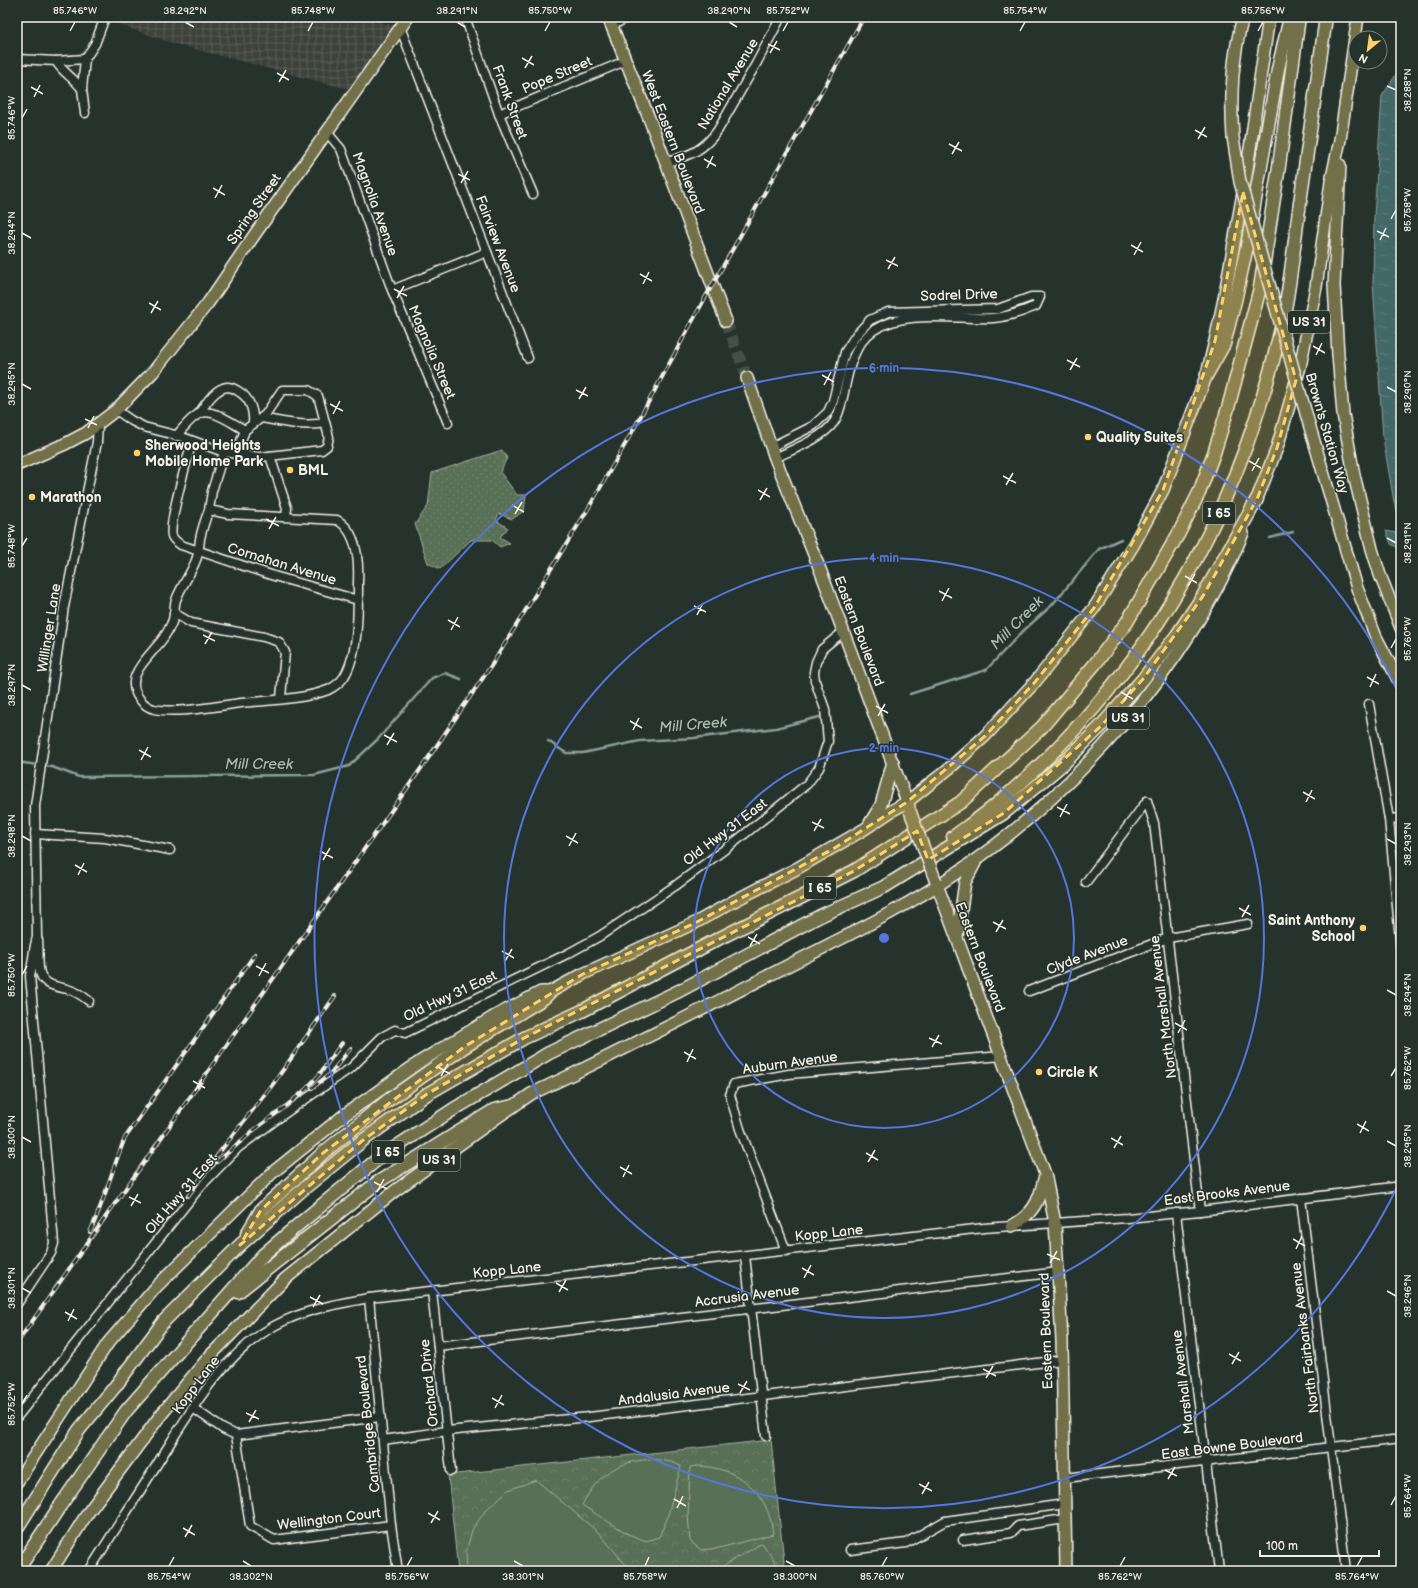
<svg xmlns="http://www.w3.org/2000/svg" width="1418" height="1588" font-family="'Balsamiq Sans',sans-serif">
	<defs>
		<pattern id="industrial-grid" width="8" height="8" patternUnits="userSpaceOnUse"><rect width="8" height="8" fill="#3c433a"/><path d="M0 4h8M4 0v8" fill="none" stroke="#595f56"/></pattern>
		<pattern id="grass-dots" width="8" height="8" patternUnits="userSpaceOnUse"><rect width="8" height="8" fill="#586f54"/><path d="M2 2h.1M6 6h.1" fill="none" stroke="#71846d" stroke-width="1.8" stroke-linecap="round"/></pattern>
		<pattern id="forest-crowns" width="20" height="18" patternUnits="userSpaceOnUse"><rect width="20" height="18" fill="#586f54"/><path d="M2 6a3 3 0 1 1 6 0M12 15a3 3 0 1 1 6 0" fill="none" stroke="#71846d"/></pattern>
		<pattern id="water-ripples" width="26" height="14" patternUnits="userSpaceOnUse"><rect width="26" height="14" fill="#436767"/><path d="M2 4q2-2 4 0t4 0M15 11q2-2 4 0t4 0" fill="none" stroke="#5f7d7d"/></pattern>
	</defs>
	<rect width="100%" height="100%" fill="#26332d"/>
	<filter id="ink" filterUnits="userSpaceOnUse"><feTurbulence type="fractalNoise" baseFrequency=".025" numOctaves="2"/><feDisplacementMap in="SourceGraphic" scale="8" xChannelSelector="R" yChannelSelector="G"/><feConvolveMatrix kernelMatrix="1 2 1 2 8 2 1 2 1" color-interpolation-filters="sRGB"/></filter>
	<g filter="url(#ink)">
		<!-- industrial -->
		<polygon fill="url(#industrial-grid)" points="98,17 361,17 400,27 355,91 172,43"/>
		<!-- grass -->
		<polygon fill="url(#grass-dots)" stroke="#a6b09e" points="502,450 507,458 500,472 517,495 526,495 524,511 512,519 499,514 496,520 508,528 500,537 510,543 500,547 492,540 471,540 440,569 428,563 415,524 428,506 432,473"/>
		<!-- forest -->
		<polygon fill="url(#forest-crowns)" stroke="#a6b09e" points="771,1440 785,1571 458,1571 448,1475"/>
		<!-- pitch -->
		<g fill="#586f54" stroke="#a6b09e">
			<path d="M653 1459 671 1462 681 1466 667 1519 659 1537 646 1541 628 1534 582 1505C599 1473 616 1462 653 1459Z"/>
			<path d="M697 1466C738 1467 769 1492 773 1534L719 1548 701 1550 690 1541 688 1515 690 1467Z"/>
			<polygon points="536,1480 599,1533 626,1565 625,1571 467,1571 466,1552 472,1530 485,1511 508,1490"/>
			<polygon points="762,1543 773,1558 778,1571 717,1571 725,1565"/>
		</g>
		<!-- water -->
		<g fill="url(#water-ripples)" stroke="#8a9e9b">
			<polygon points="1397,73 1401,91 1401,517 1399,517 1394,502 1383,438 1373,283 1374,216 1382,96"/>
			<polygon points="1386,531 1401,534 1401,549 1391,544"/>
		</g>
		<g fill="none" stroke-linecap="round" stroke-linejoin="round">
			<!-- stream -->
			<g stroke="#8a9e9b" stroke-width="2.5">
				<polyline points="1270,538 1293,532"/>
				<polyline points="910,694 986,670 1022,632 1052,605 1099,549 1121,539"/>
				<polyline points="548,741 566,753 583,753 640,741 694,738 776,728 819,717"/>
				<polyline points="17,762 52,767 79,777 314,775 349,766 378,739 432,678 445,673 461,679"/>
			</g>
			<!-- major-tunnel -->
			<polyline stroke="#455049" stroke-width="11" stroke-dasharray="11 5.5" stroke-linecap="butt" points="726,321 747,378"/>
			<defs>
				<g id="minor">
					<polyline points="465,17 499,114 533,194"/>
					<polyline points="611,24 617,23 628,17"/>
					<polyline points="400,27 528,358"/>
					<path d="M17 59 56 61C62 72 74 78 82 89"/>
					<polyline points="56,61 85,59"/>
					<polyline points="85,113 82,89 85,59 95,44 105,17"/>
					<polyline points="499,114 625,61"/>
					<polyline points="326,131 341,149 392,290 448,423"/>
					<path d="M665 163C690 155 702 152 718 130L756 64 781 17"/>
					<polyline points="392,290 487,252"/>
					<polyline points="116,410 132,421 144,427 179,436 224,452 260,457 322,450 327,446 329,437 318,396 308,390 282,390 265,415 245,430 236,454"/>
					<path d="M199 413C206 404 214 389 227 387 231 387 235 389 238 391 250 398 254 411 253 424"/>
					<path d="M262 418C282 422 305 427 325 423"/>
					<path d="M176 436C183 429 190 418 199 414 212 407 233 424 245 430"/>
					<path d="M192 441C188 458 168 523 172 536 174 541 177 542 181 545L274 576 358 600"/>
					<path d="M771 447 813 426 828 412 833 401 845 352 856 335 870 320 888 312 998 309 1031 297H1040L1036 306C1022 312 1008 317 993 318 957 320 905 309 874 330 852 345 848 373 843 397 841 406 839 415 834 422 822 439 793 449 775 458"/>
					<polyline points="270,456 287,508 286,516"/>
					<path d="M209 510C205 520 202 529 200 539 199 547 199 553 196 560 191 574 181 586 176 600 174 605 175 610 174 615 173 623 168 631 164 637 156 649 135 667 134 682 133 694 143 706 154 709 177 714 217 706 241 703 269 700 301 700 328 690 334 687 340 683 344 677 359 653 358 610 358 582 359 561 357 531 337 520L228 514 209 510 212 491 224 452"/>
					<polyline points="174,613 191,623 264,637 279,642 285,652 281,698"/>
					<polyline points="1369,704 1389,819 1401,951"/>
					<polyline points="1147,801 1154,823 1200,1211"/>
					<polyline points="1389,819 1401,818"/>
					<polyline points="35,834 105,838 170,850"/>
					<polyline points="1086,882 1147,801"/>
					<path d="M38 940C39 949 38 959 39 968 41 985 54 986 67 989 75 991 83 996 89 1001"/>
					<polyline points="1029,991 1168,938 1248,924"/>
					<polyline points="1301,1198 1346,1571"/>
					<polyline points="1176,1213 1219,1571"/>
					<polyline points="786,1251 740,1129 730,1095 734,1084 789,1074 1002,1056"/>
					<polyline points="745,1256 766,1436"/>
					<polyline points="432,1291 451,1471"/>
					<polyline points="369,1298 391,1525 398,1571"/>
					<path d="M17 1304 51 1253 54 1243 30 976C33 963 33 950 37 937L35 806 64 607 97 442 98 424"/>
					<polyline points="438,1346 1059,1272"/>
					<polyline points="193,1408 223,1429 236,1435 250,1526 274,1540 391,1525"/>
					<polyline points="17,1417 200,1187 239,1147 284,1114 352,1067 382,1037 395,1030 405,1033 569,953 600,936 675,886 736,841 807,784 819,768 828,741 825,709 815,681 814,672 816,662 822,649 843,632"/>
					<polyline points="236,1435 380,1417"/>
					<polyline points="383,1440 447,1431 589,1417 1062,1360"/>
					<polyline points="1065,1478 1401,1439"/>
					<polyline points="963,1540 1011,1533 1018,1526 1065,1519"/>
					<polyline points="850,1550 906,1543 945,1521 1065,1504"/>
					<path d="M89 1571C112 1534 136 1498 159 1461 190 1412 221 1356 274 1326 303 1310 336 1304 369 1298L984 1228 1127 1218 1200 1211 1401 1186"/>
				</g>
				<g id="major">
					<polyline points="608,17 649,118 726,321"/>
					<path d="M1233 137C1230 96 1232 57 1243 17"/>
					<polyline points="1340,165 1334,285 1338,355 1343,414 1354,475 1372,549 1380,575 1401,628"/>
					<polyline points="747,378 775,458 821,572 909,807"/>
					<polyline points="1309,424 1357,588 1376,637 1401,685"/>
					<polyline points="17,465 65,444 86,433 116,410 153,372 208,303 255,234 408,17"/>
					<polyline points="1254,506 1277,448 1300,367 1316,287 1331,182 1340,140 1358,17"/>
					<polyline points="870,823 881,805 893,762"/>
					<polyline points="936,882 1045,1174 1055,1223 1062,1340 1066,1571"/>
					<polyline points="957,937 965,882 975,863"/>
					<path d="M1012 1226C1033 1214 1039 1202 1044 1179"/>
					<polyline points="17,1482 108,1343 157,1286 272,1173 343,1116 421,1061 495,1016 541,992 550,992 583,974 695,923 732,902 796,869 863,830 893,810 907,802 952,766 985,736 1035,682 1094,608 1134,544 1163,490 1207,374 1215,341 1224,299 1246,176 1269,17"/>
					<path d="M51 1571 87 1514 160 1416 208 1358 285 1279 396 1190 499 1116 531 1094 573 1074C646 1038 719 1001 791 964 848 935 905 908 958 872 1077 792 1188 666 1243 533"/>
				</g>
				<g id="highway">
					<polyline points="1207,374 1224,344 1235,301 1247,246 1278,69 1288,26 1292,17"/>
					<path d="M953 837C968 826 984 815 998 803 1148 676 1239 514 1282 324 1290 289 1293 252 1298 217 1307 150 1317 84 1326 17"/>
					<polyline points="247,1234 261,1210 323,1153 387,1101 464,1047 544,998 550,992"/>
					<polyline points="238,1292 378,1182 494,1110 513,1106"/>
					<polyline points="17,1528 79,1430 114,1388 164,1321 240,1245 302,1190 362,1141 427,1094 524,1038 582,1011 718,939 854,871 961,802 1042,727 1095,664 1127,622 1179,533 1199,493 1214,453 1228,408 1260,288 1279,166 1299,17"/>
					<polyline points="17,1571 60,1506 126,1411 263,1255 299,1224 379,1158 454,1109 549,1053 679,991 820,916 884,887 1004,813 1063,764 1101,726 1143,679 1177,635 1203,596 1257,499"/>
				</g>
			</defs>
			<!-- minor casing -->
			<use href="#minor" stroke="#f4f1e8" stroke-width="11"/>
			<!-- major casing -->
			<use href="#major" stroke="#f4f1e8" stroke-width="14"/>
			<!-- highway casing -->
			<use href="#highway" stroke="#f4f1e8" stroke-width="15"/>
			<!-- minor -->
			<use href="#minor" stroke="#26332d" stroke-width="8"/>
			<!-- major -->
			<use href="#major" stroke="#726f4a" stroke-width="11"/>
			<!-- highway -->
			<use href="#highway" stroke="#726f4a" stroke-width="12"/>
			<defs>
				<g id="rail">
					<polyline points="312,1088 330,1074 351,1048"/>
					<polyline points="217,1162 254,1130 284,1108 305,1090 319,1075 342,1043"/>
					<polyline points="188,1196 222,1149 273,1084 335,996"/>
					<path d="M90 1232C104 1202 112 1169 125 1138L255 954"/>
					<polyline points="17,1343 429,757 493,663 588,509 631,434 705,298 864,17"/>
				</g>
			</defs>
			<!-- rail casing -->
			<use href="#rail" stroke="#f4f1e8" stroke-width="4"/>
			<!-- rail -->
			<use href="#rail" stroke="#26332d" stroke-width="2.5" stroke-dasharray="8" stroke-linecap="butt"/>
			<defs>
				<g id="major-bridge">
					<polyline points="1233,137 1240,182 1309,424"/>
					<polyline points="910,811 936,882"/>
				</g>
			</defs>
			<!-- major-bridge casing -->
			<use href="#major-bridge" stroke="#f4f1e8" stroke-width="14" stroke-linecap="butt"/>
			<!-- major-bridge -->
			<use href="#major-bridge" stroke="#726f4a" stroke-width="11"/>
		</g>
	</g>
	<!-- marked area -->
	<path fill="#ffd166" fill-opacity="0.2" stroke="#ffd166" stroke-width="3" stroke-dasharray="8 5" stroke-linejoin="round" d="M1243 192 1296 380 1277 448 1257 499 1203 596 1143 679 1101 726 1004 813 928 860 917 831 854 871 524 1038 427 1094 362 1141 240 1245 261 1210 323 1153 464 1047 583 974 695 923 833 849 907 802 985 736 1035 682 1094 608 1163 490 1215 341Z"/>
	<!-- ticks -->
	<path fill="none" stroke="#f4f1e8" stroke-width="1.5" d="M185 22 194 27M457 22 465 27M729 22 737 27M70 31 75 22M308 31 313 22M545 31 550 22M783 31 788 22M1020 31 1025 22M1258 31 1263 22M768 44 780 50M770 53 777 41M522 58 534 65M525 68 532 56M277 73 289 80M279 82 286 70M1387 86 1396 90M31 87 43 94M34 97 40 85M22 118 27 109M1195 130 1207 137M1198 139 1205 127M949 144 962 151M952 154 959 142M704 159 716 166M707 168 713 156M458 174 470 180M461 183 468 171M213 188 225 195M215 198 222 185M1391 219 1396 210M1377 231 1389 237M22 233 31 238M1380 240 1386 228M1131 245 1143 252M1134 255 1141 242M886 260 898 266M888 269 895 257M640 274 652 281M643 284 649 272M394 289 407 296M397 298 404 286M149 303 161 310M151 313 158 301M1313 346 1325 353M1316 355 1322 343M1067 360 1080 367M1070 370 1077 358M822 375 834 382M22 384 31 389M824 385 831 372M1387 387 1396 392M576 390 588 396M579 399 586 387M330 404 343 411M333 414 340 401M85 419 97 425M88 428 94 416M1249 461 1261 468M1252 471 1259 458M1003 476 1016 483M1006 485 1013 473M758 490 770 497M760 500 767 488M512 505 524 512M515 514 522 502M266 519 279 526M269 529 276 517M1387 538 1396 543M22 546 27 538M1185 576 1197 583M1188 586 1195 574M939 591 952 598M942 601 949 588M694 606 706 612M697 615 703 603M448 620 460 627M451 630 458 617M203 635 215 641M205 644 212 632M1391 648 1396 639M1367 677 1379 684M22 685 31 690M1370 687 1376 674M1121 692 1133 699M1124 701 1131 689M876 706 888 713M878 716 885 704M630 721 642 728M633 730 639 718M384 735 397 742M387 745 394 733M139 750 151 757M141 760 148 747M1303 792 1315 799M1306 802 1312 790M1057 807 1070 814M1060 817 1067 804M812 822 824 828M814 831 821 819M22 836 31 841M566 836 578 843M1387 839 1396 844M569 846 576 833M320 851 333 858M323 860 330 848M75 865 87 872M78 875 84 863M1239 908 1251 915M1242 917 1249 905M993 922 1006 929M996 932 1003 920M748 937 760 944M750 946 757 934M502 951 514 958M505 961 512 949M256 966 269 973M22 975 27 966M259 976 266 963M1387 990 1396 995M1175 1023 1187 1030M1178 1033 1185 1020M929 1038 942 1044M932 1047 939 1035M684 1052 696 1059M687 1062 693 1049M438 1067 450 1074M441 1076 448 1064M1391 1076 1396 1068M193 1081 205 1088M195 1091 202 1079M1357 1124 1369 1131M1360 1133 1366 1121M22 1137 31 1142M1111 1138 1123 1145M1387 1141 1396 1146M1114 1148 1121 1136M866 1153 878 1160M868 1162 875 1150M620 1167 632 1174M623 1177 629 1165M374 1182 387 1189M377 1192 384 1179M129 1197 141 1203M131 1206 138 1194M1293 1239 1305 1246M1296 1249 1302 1236M1047 1254 1060 1260M1050 1263 1057 1251M802 1268 814 1275M804 1278 811 1265M556 1283 568 1290M22 1288 31 1293M1387 1291 1396 1296M559 1292 566 1280M310 1297 323 1304M313 1307 320 1295M65 1312 77 1319M68 1321 74 1309M1229 1354 1241 1361M1232 1364 1239 1352M983 1369 996 1376M986 1378 993 1366M738 1384 750 1390M740 1393 747 1381M492 1398 504 1405M22 1404 27 1395M495 1408 502 1395M246 1413 259 1419M249 1422 256 1410M1165 1470 1177 1476M1168 1479 1175 1467M919 1484 932 1491M922 1494 929 1482M674 1499 686 1506M1391 1505 1396 1496M677 1508 683 1496M428 1513 440 1520M431 1523 438 1511M183 1528 195 1535M185 1537 192 1525M243 1561 251 1566M514 1561 523 1566M786 1561 795 1566M169 1566 174 1557M407 1566 412 1557M645 1566 649 1557M882 1566 887 1557M1120 1566 1125 1557M1357 1566 1362 1557"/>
	<!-- distance rings -->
	<g fill="none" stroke="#5377dc" stroke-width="2">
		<circle cx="884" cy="938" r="190"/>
		<circle cx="884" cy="938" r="380"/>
		<path d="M1401 1179A570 570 0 1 1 1401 697"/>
	</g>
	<!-- markers -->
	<g fill="#ffd166" stroke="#26332d" stroke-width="1.5">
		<circle cx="1088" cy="437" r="4"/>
		<circle cx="137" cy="453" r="4"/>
		<circle cx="290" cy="470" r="4"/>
		<circle cx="32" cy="497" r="4"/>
		<circle cx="1363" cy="928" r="4"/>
		<circle cx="1039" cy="1072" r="4"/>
	</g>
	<g text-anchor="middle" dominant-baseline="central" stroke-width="3" stroke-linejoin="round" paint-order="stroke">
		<!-- shield labels -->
		<g fill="#26332d" stroke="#b6b8b0" stroke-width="1">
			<rect x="1288" y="311" width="42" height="22" rx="3"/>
			<rect x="1203" y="502" width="32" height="22" rx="3"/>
			<rect x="1107" y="707" width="42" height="22" rx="3"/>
			<rect x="804" y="877" width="32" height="22" rx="3"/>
			<rect x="372" y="1141" width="32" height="22" rx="3"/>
			<rect x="418" y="1149" width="42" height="22" rx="3"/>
		</g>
		<g font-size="13" font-weight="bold" fill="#f4f1e8">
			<text x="1309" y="322">US 31</text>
			<text x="1219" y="513">I 65</text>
			<text x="1128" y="718">US 31</text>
			<text x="820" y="888">I 65</text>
			<text x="388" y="1152">I 65</text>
			<text x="439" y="1160">US 31</text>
		</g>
		<!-- street labels -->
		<g font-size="14" fill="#f4f1e8" stroke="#26332d">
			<text transform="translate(557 75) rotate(-23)">Pope Street</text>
			<text transform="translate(728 84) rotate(-59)">National Avenue</text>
			<text transform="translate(510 102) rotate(70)">Frank Street</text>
			<text transform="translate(673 142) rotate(69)">West Eastern Boulevard</text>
			<text transform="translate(375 204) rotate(70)">Magnolia Avenue</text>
			<text transform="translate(254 209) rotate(-55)">Spring Street</text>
			<text transform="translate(498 244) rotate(69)">Fairview Avenue</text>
			<text transform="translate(959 295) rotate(-2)">Sodrel Drive</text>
			<text transform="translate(432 352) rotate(67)">Magnolia Street</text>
			<text transform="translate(1327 433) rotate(74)">Brown's Station Way</text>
			<text transform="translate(282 564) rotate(17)">Cornahan Avenue</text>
			<text transform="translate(49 628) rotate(-81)">Willinger Lane</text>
			<text transform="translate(859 631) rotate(69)">Eastern Boulevard</text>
			<text transform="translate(725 832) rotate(-37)">Old Hwy 31 East</text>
			<text transform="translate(1087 955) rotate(-21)">Clyde Avenue</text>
			<text transform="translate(980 957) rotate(69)">Eastern Boulevard</text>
			<text transform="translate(450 996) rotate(-25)">Old Hwy 31 East</text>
			<text transform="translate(1163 1007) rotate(-97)">North Marshall Avenue</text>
			<text transform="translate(790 1063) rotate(-8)">Auburn Avenue</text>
			<text transform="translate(1227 1193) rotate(-7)">East Brooks Avenue</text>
			<text transform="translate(181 1194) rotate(-49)">Old Hwy 31 East</text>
			<text transform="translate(829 1233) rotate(-6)">Kopp Lane</text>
			<text transform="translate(507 1270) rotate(-6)">Kopp Lane</text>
			<text transform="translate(747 1296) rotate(-7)">Accrusia Avenue</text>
			<text transform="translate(1046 1331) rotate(-92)">Eastern Boulevard</text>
			<text transform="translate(1305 1338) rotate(-97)">North Fairbanks Avenue</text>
			<text transform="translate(1183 1382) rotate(-97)">Marshall Avenue</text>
			<text transform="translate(429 1383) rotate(-96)">Orchard Drive</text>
			<text transform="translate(196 1385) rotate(-53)">Kopp Lane</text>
			<text transform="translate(674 1394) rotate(-7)">Andalusia Avenue</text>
			<text transform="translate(368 1424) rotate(-96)">Cambridge Boulevard</text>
			<text transform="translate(1232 1446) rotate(-7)">East Bowne Boulevard</text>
			<text transform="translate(329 1519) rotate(-7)">Wellington Court</text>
		</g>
		<!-- poi labels -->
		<g font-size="14" font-weight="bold" fill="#f4f1e8" stroke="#26332d" text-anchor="start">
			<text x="1096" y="437">Quality Suites</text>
			<text x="145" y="445">Sherwood Heights<tspan x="145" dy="16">Mobile Home Park</tspan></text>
			<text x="298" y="470">BML</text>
			<text x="40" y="497">Marathon</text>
			<text x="1355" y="920" text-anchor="end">Saint Anthony<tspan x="1355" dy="16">School</tspan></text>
			<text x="1047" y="1072">Circle K</text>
		</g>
		<!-- water labels -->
		<g font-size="15" font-style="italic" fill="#adbab4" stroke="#26332d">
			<text transform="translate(1017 623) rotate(-45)">Mill Creek</text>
			<text transform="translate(693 725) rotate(-5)">Mill Creek</text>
			<text x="259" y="764">Mill Creek</text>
		</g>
	</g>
	<circle cx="884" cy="938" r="6" fill="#5377dc" stroke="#26332d" stroke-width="2"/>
	<g font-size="12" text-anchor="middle" font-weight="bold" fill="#5377dc" stroke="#26332d" stroke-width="3" stroke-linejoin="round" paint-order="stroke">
		<text x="884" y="372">6 min</text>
		<text x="884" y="562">4 min</text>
		<text x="884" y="752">2 min</text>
	</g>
	<!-- margin -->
	<rect width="1418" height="1588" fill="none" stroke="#26332d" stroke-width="44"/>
	<!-- north arrow -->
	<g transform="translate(1368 50) rotate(209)"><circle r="19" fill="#26332d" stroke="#787f78"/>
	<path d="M0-3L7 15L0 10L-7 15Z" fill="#ffd166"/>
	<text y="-6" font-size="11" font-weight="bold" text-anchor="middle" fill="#f4f1e8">N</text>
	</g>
	<!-- scale -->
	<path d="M1260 1550v6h119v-6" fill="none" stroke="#f4f1e8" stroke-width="2"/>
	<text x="1266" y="1550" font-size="12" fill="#f4f1e8" stroke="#26332d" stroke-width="3" paint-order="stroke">100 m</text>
	<rect x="22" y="22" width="1374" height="1544" fill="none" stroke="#f4f1e8" stroke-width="1.5"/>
	<g font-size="10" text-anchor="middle" fill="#f4f1e8">
		<text x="75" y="14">85.746°W</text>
		<text x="185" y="14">38.292°N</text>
		<text x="313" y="14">85.748°W</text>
		<text x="457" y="14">38.291°N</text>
		<text x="550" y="14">85.750°W</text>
		<text x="729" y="14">38.290°N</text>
		<text x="788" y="14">85.752°W</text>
		<text x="1025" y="14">85.754°W</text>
		<text x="1263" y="14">85.756°W</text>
		<text transform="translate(1407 90) rotate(-90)" y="4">38.288°N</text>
		<text transform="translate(11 118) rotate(-90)" y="4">85.746°W</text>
		<text transform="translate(1407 210) rotate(-90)" y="4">85.758°W</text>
		<text transform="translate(11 233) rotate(-90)" y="4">38.294°N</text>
		<text transform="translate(11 384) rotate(-90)" y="4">38.295°N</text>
		<text transform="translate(1407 392) rotate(-90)" y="4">38.290°N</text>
		<text transform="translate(1407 543) rotate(-90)" y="4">38.291°N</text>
		<text transform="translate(11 546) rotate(-90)" y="4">85.748°W</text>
		<text transform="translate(1407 639) rotate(-90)" y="4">85.760°W</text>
		<text transform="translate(11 685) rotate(-90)" y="4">38.297°N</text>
		<text transform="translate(11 836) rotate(-90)" y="4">38.298°N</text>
		<text transform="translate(1407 844) rotate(-90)" y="4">38.293°N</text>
		<text transform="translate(11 975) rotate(-90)" y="4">85.750°W</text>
		<text transform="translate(1407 995) rotate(-90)" y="4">38.294°N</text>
		<text transform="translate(1407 1068) rotate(-90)" y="4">85.762°W</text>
		<text transform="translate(11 1137) rotate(-90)" y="4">38.300°N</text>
		<text transform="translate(1407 1146) rotate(-90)" y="4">38.295°N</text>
		<text transform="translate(11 1288) rotate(-90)" y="4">38.301°N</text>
		<text transform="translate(1407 1296) rotate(-90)" y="4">38.296°N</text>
		<text transform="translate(11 1404) rotate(-90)" y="4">85.752°W</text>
		<text transform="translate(1407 1496) rotate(-90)" y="4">85.764°W</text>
		<text x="169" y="1580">85.754°W</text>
		<text x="251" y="1580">38.302°N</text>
		<text x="407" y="1580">85.756°W</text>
		<text x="523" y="1580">38.301°N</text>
		<text x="645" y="1580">85.758°W</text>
		<text x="795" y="1580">38.300°N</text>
		<text x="882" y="1580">85.760°W</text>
		<text x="1120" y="1580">85.762°W</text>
		<text x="1357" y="1580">85.764°W</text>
	</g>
</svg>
